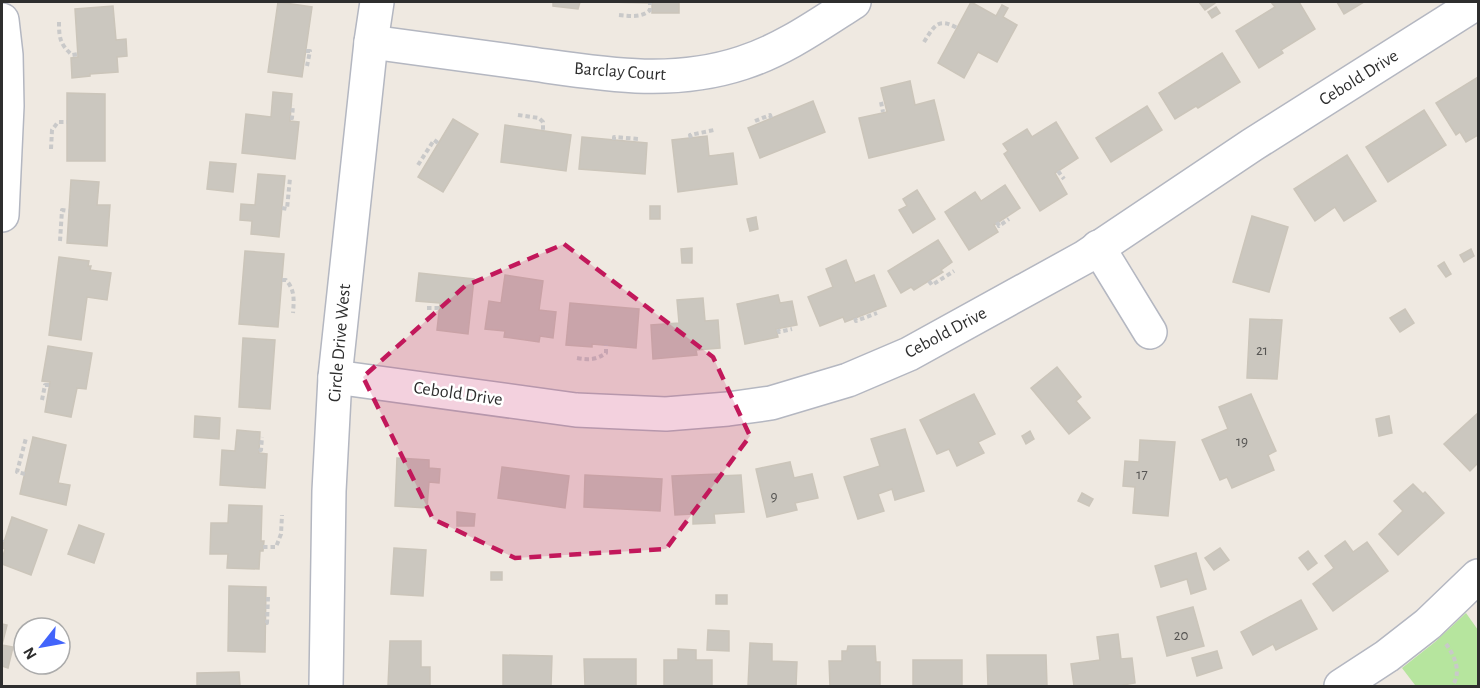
<svg xmlns="http://www.w3.org/2000/svg" width="1480" height="688" font-family="'Alegreya Sans',sans-serif">
	<rect width="100%" height="100%" fill="#efe9e1"/>
	<!-- green -->
	<polygon fill="#b6e59e" points="1466,613 1478,630 1478,686 1414,686 1415,685 1402,668 1435,642"/>
	<!-- building -->
	<g fill="#cbc7bf" stroke="#cbc5ba" stroke-width="1.5">
		<polygon points="278,2 312,7 302,77 268,72"/>
		<polygon points="553,2 580,2 578,9 553,6"/>
		<polygon points="606,2 679,2 679,13 652,13 652,3"/>
		<polygon points="971,2 996,16 1002,5 1008,8 1003,17 1017,25 997,62 978,52 964,78 938,63"/>
		<polygon points="1199,2 1215,2 1215,3 1205,10"/>
		<polygon points="1271,2 1299,2 1315,29 1281,50 1283,53 1259,68 1236,31 1275,7"/>
		<polygon points="1337,2 1364,2 1344,14"/>
		<polygon points="113,6 116,40 126,39 127,56 117,57 118,72 90,74 90,76 72,78 71,58 78,57 75,9"/>
		<polygon points="1216,7 1220,13 1212,18 1208,12"/>
		<polygon points="1222,53 1240,82 1198,108 1196,106 1175,119 1159,93"/>
		<polygon points="1478,77 1478,118 1477,119 1478,122 1478,135 1466,142 1460,132 1456,135 1436,103"/>
		<polygon points="910,81 915,105 934,100 944,140 869,158 859,118 887,112 881,88"/>
		<polygon points="273,92 292,94 290,121 299,122 295,159 242,153 246,114 271,117"/>
		<polygon points="67,93 105,94 105,161 67,161"/>
		<polygon points="813,101 825,132 760,158 748,128"/>
		<polygon points="1147,106 1162,130 1111,162 1096,138"/>
		<polygon points="1424,110 1446,145 1388,182 1366,147"/>
		<polygon points="453,119 478,134 443,192 418,177"/>
		<polygon points="1056,122 1078,158 1055,173 1067,194 1040,211 1004,154 1008,151 1003,144 1027,129 1032,137"/>
		<polygon points="505,125 571,135 566,171 501,162"/>
		<polygon points="707,136 709,156 733,153 737,184 678,192 672,140"/>
		<polygon points="582,137 647,143 645,174 579,169"/>
		<polygon points="1347,155 1376,201 1344,221 1335,207 1315,221 1294,189"/>
		<polygon points="210,162 236,164 233,192 207,189"/>
		<polygon points="258,174 285,176 279,237 251,234 252,221 240,220 241,204 255,205"/>
		<polygon points="71,180 99,182 97,205 110,205 107,246 67,243"/>
		<polygon points="1005,185 1020,208 994,225 998,232 969,250 945,212 975,192 981,201"/>
		<polygon points="917,190 935,219 913,233 899,210 907,206 903,199"/>
		<rect x="650" y="206" width="10" height="13"/>
		<polygon points="1252,216 1288,227 1269,292 1233,282"/>
		<polygon points="756,217 758,229 750,231 747,219"/>
		<polygon points="938,240 952,262 941,270 943,272 914,290 911,287 901,293 888,271"/>
		<polygon points="692,248 692,263 682,263 681,249"/>
		<polygon points="1471,249 1474,256 1464,262 1460,255"/>
		<polygon points="245,251 284,254 278,327 239,324"/>
		<polygon points="59,257 89,261 88,266 91,266 90,270 111,273 107,300 87,297 81,340 49,335"/>
		<polygon points="846,260 855,283 874,275 886,306 845,322 843,317 820,326 808,297 833,287 826,269"/>
		<polygon points="1444,262 1451,274 1446,277 1438,266"/>
		<polygon points="419,273 474,279 468,334 437,330 440,303 416,301"/>
		<polygon points="505,275 543,281 539,310 556,312 553,338 540,336 539,342 504,337 505,331 485,329 489,301 501,303"/>
		<polygon points="778,295 780,303 792,301 797,325 776,329 778,337 745,344 737,304"/>
		<polygon points="703,298 705,321 718,320 720,348 696,350 697,355 653,359 651,325 679,323 677,300"/>
		<polygon points="570,303 639,309 636,348 592,344 592,347 566,345"/>
		<polygon points="1405,309 1414,323 1400,332 1390,318"/>
		<polygon points="1250,319 1282,320 1277,379 1247,378"/>
		<polygon points="243,338 275,340 270,409 239,407"/>
		<polygon points="48,346 92,353 86,389 77,388 71,417 45,412 50,382 42,381"/>
		<polygon points="1057,367 1081,397 1076,401 1090,418 1069,434 1031,388"/>
		<polygon points="974,394 995,434 978,442 984,453 957,466 949,449 937,454 920,420"/>
		<polygon points="1251,394 1276,451 1268,455 1274,470 1232,488 1227,477 1220,480 1202,440 1228,429 1219,407"/>
		<polygon points="1478,413 1478,463 1470,471 1444,444"/>
		<polygon points="195,416 220,418 219,439 194,437"/>
		<polygon points="1389,416 1392,433 1379,436 1376,419"/>
		<polygon points="905,429 924,491 895,500 892,489 878,494 884,511 858,519 844,477 880,466 871,439"/>
		<polygon points="237,430 260,432 259,453 267,454 265,488 220,485 222,450 235,451"/>
		<polygon points="1030,431 1034,439 1026,444 1022,436"/>
		<polygon points="33,437 66,445 58,483 70,485 66,505 20,494"/>
		<polygon points="1140,440 1175,442 1168,516 1133,513 1135,487 1123,486 1125,461 1139,462"/>
		<polygon points="397,458 429,460 429,468 440,469 439,483 429,482 427,508 395,506"/>
		<polygon points="790,462 794,478 812,474 818,498 795,503 797,510 767,517 756,469"/>
		<polygon points="502,467 569,476 565,508 498,498"/>
		<polygon points="718,474 718,476 741,475 744,512 714,514 715,523 693,524 693,514 675,515 672,476"/>
		<polygon points="585,475 662,479 660,511 584,507"/>
		<polygon points="1413,484 1423,494 1425,492 1444,513 1398,555 1379,534 1403,511 1394,501"/>
		<polygon points="1082,493 1093,499 1089,506 1078,501"/>
		<polygon points="229,505 262,506 261,541 264,541 263,551 260,551 259,569 227,568 228,554 210,554 211,523 228,523"/>
		<polygon points="457,512 475,514 474,526 457,526"/>
		<polygon points="12,517 47,530 31,575 2,564 2,559 5,549 2,548"/>
		<polygon points="79,525 104,534 94,563 68,554"/>
		<polygon points="1345,541 1353,552 1367,542 1388,571 1333,611 1313,584 1334,568 1325,556"/>
		<polygon points="394,548 426,550 423,596 391,594"/>
		<polygon points="1220,548 1229,560 1214,570 1205,558"/>
		<polygon points="1308,551 1317,563 1308,570 1299,558"/>
		<polygon points="1196,553 1206,589 1191,594 1187,579 1161,587 1155,566"/>
		<rect x="491" y="572" width="11" height="8"/>
		<polygon points="229,586 266,587 265,652 228,651"/>
		<rect x="716" y="595" width="11" height="9"/>
		<polygon points="1301,600 1317,629 1276,650 1273,644 1253,655 1241,632"/>
		<polygon points="1193,607 1204,646 1167,656 1157,617"/>
		<polygon points="2,624 7,625 2,645 13,647 8,668 2,666"/>
		<polygon points="708,630 729,631 729,651 707,650"/>
		<polygon points="1118,634 1121,659 1132,658 1135,683 1123,685 1123,686 1074,686 1071,664 1100,660 1097,637"/>
		<polygon points="390,641 421,641 421,667 430,667 430,686 388,686"/>
		<polygon points="750,643 772,644 772,661 797,662 796,686 748,686"/>
		<polygon points="848,646 875,646 876,662 880,662 880,686 830,686 829,661 842,661 842,651 847,651"/>
		<polygon points="678,649 696,650 696,660 712,660 712,686 664,686 664,660 678,660"/>
		<polygon points="1217,651 1222,668 1197,676 1192,658"/>
		<polygon points="503,655 552,656 551,686 503,686"/>
		<polygon points="987,655 1046,655 1047,686 988,686"/>
		<polygon points="584,659 636,659 636,686 585,686"/>
		<rect x="913" y="660" width="49" height="26"/>
		<polygon points="239,672 240,686 197,686 197,673"/>
	</g>
	<g fill="none" stroke-linecap="round" stroke-linejoin="round">
		<defs>
			<g id="minor">
				<polyline points="2,20 6,55 7,106 2,215"/>
				<path d="M371 42C422 49 473 56 525 63 598 73 669 87 742 63 783 50 818 25 854 2"/>
				<polyline points="1098,247 1150,332"/>
				<polyline points="335,377 576,410 666,414 728,409 771,403 848,380 909,354 1085,257 1252,145 1478,2"/>
				<polyline points="326,686 329,491 335,377 371,42 377,2"/>
				<polyline points="1341,686 1387,656 1428,624 1478,576"/>
			</g>
		</defs>
		<!-- minor casing -->
		<use href="#minor" stroke="#b4b7c1" stroke-width="36"/>
		<!-- path -->
		<g stroke="#c9c9c9" stroke-width="4" stroke-dasharray="4.5 3" stroke-linecap="butt">
			<path d="M619 15C631 16 641 18 650 10V3"/>
			<path d="M59 22C59 38 60 44 72 55L78 54"/>
			<path d="M924 42C934 26 938 17 957 28"/>
			<polyline points="306,51 310,51 307,66"/>
			<polyline points="881,102 883,112"/>
			<polyline points="518,115 539,118 543,122 543,131"/>
			<polyline points="290,118 292,118 293,105"/>
			<polyline points="755,121 770,115 771,118"/>
			<polyline points="691,138 690,135 714,130"/>
			<polyline points="614,140 614,137 639,139"/>
			<polyline points="51,149 52,130 58,122 67,122"/>
			<polyline points="418,165 434,140 438,143"/>
			<polyline points="1058,171 1064,179"/>
			<polyline points="282,208 287,209 290,178"/>
			<polyline points="997,222 999,226 1009,219"/>
			<polyline points="60,241 62,210 69,211"/>
			<path d="M282 280H286C295 290 294 300 293 313"/>
			<polyline points="929,281 932,285 954,271"/>
			<polyline points="427,308 437,308 437,303"/>
			<polyline points="855,318 856,321 877,313"/>
			<polyline points="778,329 779,332 792,329"/>
			<path d="M577 358C589 360 596 360 606 353V345"/>
			<polyline points="42,400 45,385 49,385"/>
			<polyline points="259,451 261,450 262,437"/>
			<polyline points="25,474 17,472 26,438"/>
			<polyline points="2,541 3,542"/>
			<polyline points="263,547 276,547 281,534 282,515"/>
			<polyline points="266,623 267,623 268,597"/>
			<path d="M1446 644C1455 656 1462 673 1452 686"/>
		</g>
		<!-- minor -->
		<use href="#minor" stroke="#fff" stroke-width="33"/>
	</g>
	<!-- marked area -->
	<path fill="#c2185b" fill-opacity="0.2" stroke="#c2185b" stroke-width="4.5" stroke-dasharray="12 8" stroke-linejoin="round" d="M564 244 713 357 750 436 666 549 515 558 433 519 363 377 465 286Z"/>
	<g text-anchor="middle" dominant-baseline="central" stroke-width="5" stroke-linejoin="round" paint-order="stroke">
		<!-- number labels -->
		<g font-size="15" fill="#555452">
			<text x="1262" y="350">21</text>
			<text x="1242" y="441">19</text>
			<text x="1142" y="474">17</text>
			<text x="774" y="496">9</text>
			<text x="1181" y="635">20</text>
		</g>
		<!-- street labels -->
		<g font-size="18" fill="#2e2e2e" stroke="#fff">
			<text transform="translate(620 72) rotate(4)">Barclay Court</text>
			<text transform="translate(1359 78) rotate(-32)">Cebold Drive</text>
			<text transform="translate(946 333) rotate(-28)">Cebold Drive</text>
			<text transform="translate(340 343) rotate(-85)">Circle Drive West</text>
			<text transform="translate(458 394) rotate(8)">Cebold Drive</text>
		</g>
	</g>
	<!-- border -->
	<rect width="1480" height="688" fill="none" stroke="#2e2e2e" stroke-width="6"/>
	<!-- north arrow -->
	<g transform="translate(42 646) rotate(239)"><circle r="28" fill="#ffffff" stroke="#ababab" stroke-width="1.5"/>
	<path d="M0-4.5L10 22L0 15L-10 22Z" fill="#4264fb"/>
	<text y="-9" font-size="16" font-weight="bold" text-anchor="middle" fill="#2e2e2e">N</text>
	</g>
</svg>
